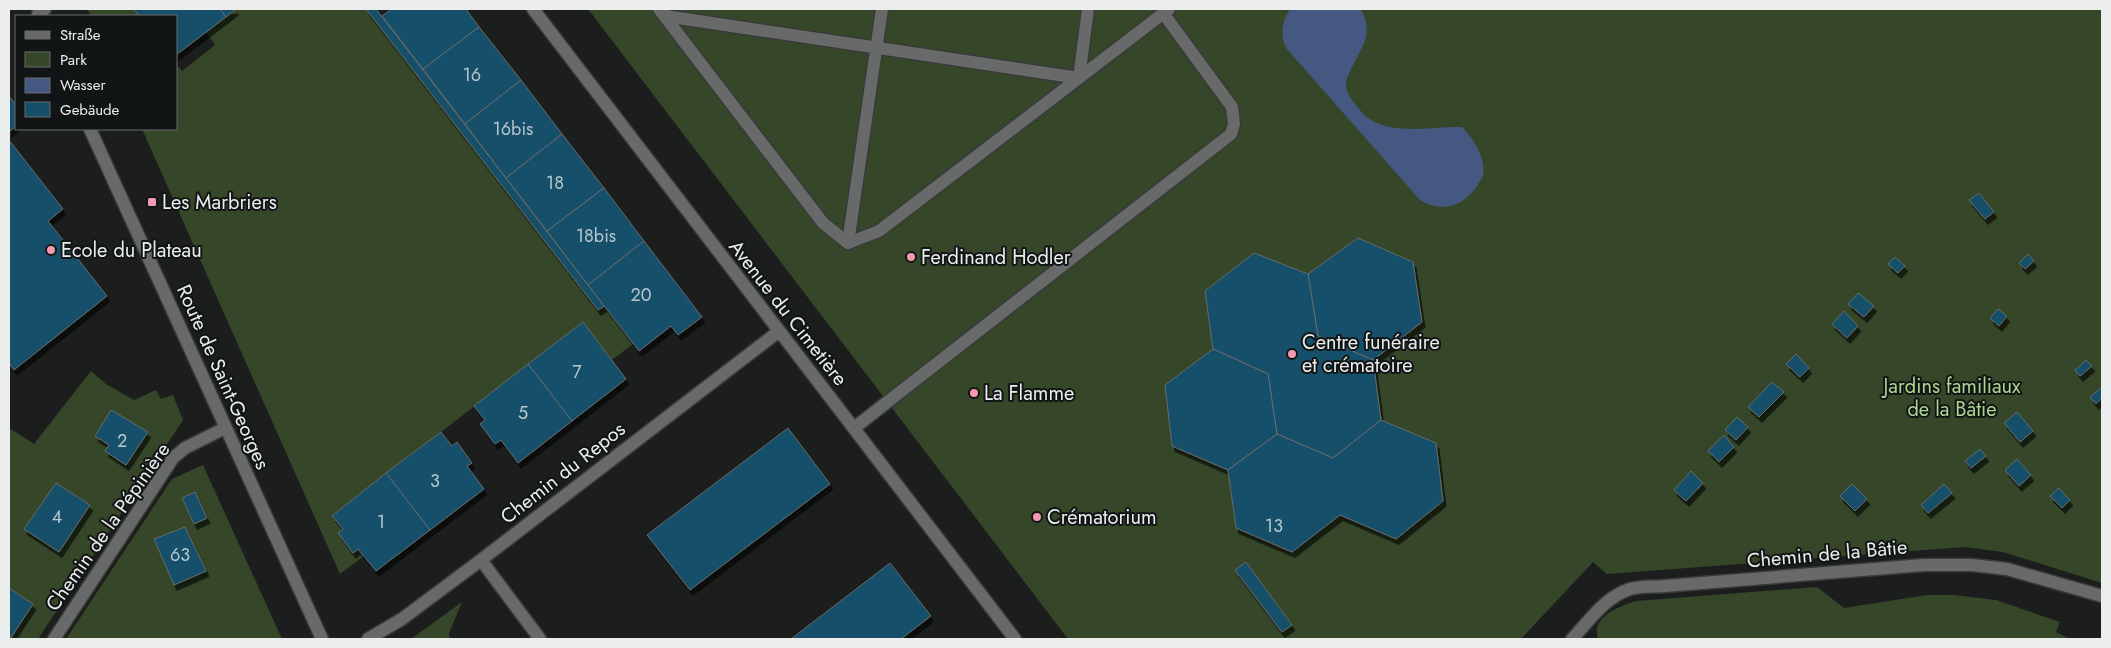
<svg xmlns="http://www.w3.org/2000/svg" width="2111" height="648" font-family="Jost,sans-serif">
	<defs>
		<filter id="shadow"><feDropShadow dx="3" dy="5.5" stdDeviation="0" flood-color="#0009"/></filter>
	</defs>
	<rect width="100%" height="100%" fill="#1c1e1e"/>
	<!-- green -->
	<g fill="#354629">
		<polygon points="87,9 134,9 140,16 91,16"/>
		<polygon points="236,9 376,9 633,344 612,360 583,323 333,515 343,529 338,533 353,553 358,549 364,556 340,574 142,129 176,129 176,64 182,71 215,45 206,32"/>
		<polygon points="588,9 2102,9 2102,583 2003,552 1965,547 1607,574 1593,562 1521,639 1068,639"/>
		<polygon points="91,371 106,384 134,400 156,390 161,399 173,395 183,420 38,639 9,639 9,428 34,444"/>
		<polygon points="203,465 282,639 66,639 172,479"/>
		<path d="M1817 587 1844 608 1927 595H1954L1996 600 2060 622 2056 632 2070 639H1598C1590 617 1620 606 1636 601Z"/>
		<polygon points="462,602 449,633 450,639 411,639"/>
	</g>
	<!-- water -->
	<path fill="#455882" d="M1290 9H1361C1376 38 1358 50 1348 76 1343 87 1348 95 1355 104 1359 108 1363 115 1368 118 1394 136 1432 126 1462 127 1473 138 1487 159 1483 176 1482 179 1478 183 1477 186 1463 207 1442 213 1420 200L1287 49C1279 36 1282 21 1290 9Z"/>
	<!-- building -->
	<g fill="#154f69" stroke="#686a6c" filter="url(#shadow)">
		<polygon points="134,9 220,9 226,17 176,55 176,16 139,16"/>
		<polygon points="220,9 236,9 226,17"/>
		<polygon points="366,9 376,9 604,306 598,310"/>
		<polygon points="392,9 466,9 479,27 423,69 382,16"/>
		<polygon points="479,27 521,80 465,124 423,69"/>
		<polygon points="521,80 562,134 506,178 465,124"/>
		<polygon points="9,96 16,105 16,126 9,132"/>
		<polygon points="562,134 604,188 547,231 506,178"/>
		<polygon points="9,140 63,209 48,221 107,296 14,370 9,363"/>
		<polygon points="604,188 644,241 588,285 547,231"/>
		<polygon points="1979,193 1994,212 1985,219 1969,200"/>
		<polygon points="1358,238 1413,262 1422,322 1373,360 1318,336 1308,274"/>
		<polygon points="644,241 702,317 678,335 671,326 639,351 588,285"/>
		<polygon points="1254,253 1308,274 1318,336 1373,360 1381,420 1333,458 1277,434 1268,374 1213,349 1205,291"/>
		<polygon points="2028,254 2034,261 2025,269 2019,263"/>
		<polygon points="1895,257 1905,266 1898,273 1888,264"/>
		<polygon points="1858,293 1874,306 1864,317 1848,304"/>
		<polygon points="1998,309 2007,316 1999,326 1990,318"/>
		<polygon points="1844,311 1858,326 1847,338 1832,324"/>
		<polygon points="583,322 626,379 572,421 528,364"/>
		<polygon points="1213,349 1268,374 1277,434 1228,470 1172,446 1165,385"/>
		<polygon points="1796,354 1809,368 1800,377 1786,364"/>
		<polygon points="2086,360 2092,366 2080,376 2075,370"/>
		<polygon points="528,364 572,421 518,463 501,440 495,444 480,424 485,420 474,406"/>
		<polygon points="1772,382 1784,392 1759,417 1748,407"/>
		<polygon points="2102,387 2102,398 2096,404 2090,397"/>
		<polygon points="111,410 148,432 126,465 105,451 109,445 95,436"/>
		<polygon points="2017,412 2033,431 2020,442 2004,423"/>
		<polygon points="1737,417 1748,427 1736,440 1725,430"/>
		<polygon points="1381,420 1436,443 1443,501 1396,539 1340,515 1292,552 1236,528 1228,470 1277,434 1333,458"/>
		<polygon points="788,428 830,484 690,590 647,535"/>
		<polygon points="441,432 452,446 457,442 472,463 467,466 484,489 430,530 386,473"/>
		<polygon points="1724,435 1734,447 1719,462 1708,451"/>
		<polygon points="1980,449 1986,456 1971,468 1965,461"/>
		<polygon points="2017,459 2031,475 2019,486 2005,470"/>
		<polygon points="1691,471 1703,483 1686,501 1674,490"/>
		<polygon points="386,473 430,530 376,571 358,549 353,553 338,533 343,529 332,516"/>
		<polygon points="56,483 90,505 59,552 24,529"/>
		<polygon points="1852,484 1867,499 1855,511 1840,496"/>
		<polygon points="1944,484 1952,493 1928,513 1921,505"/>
		<polygon points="2059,488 2070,500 2062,508 2050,496"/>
		<polygon points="195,492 207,518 194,524 182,498"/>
		<polygon points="185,527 206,571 174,585 154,539"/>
		<polygon points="1246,562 1292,625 1282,632 1235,570"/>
		<polygon points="890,563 931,616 901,639 791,639"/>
		<polygon points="9,588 33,604 10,639 9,639"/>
	</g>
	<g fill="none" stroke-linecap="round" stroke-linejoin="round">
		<defs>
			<g id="minor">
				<polyline points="533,9 1015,639"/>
				<polyline points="659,9 823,223 848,243 879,231 1169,9"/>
				<polyline points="38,14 45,9"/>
				<polyline points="665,14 665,16 1079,78 1088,9"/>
				<polyline points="90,129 322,639"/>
				<polyline points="848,243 882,9"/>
				<polyline points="854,428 1231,134 1234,124 1232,107 1163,13"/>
				<polyline points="481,560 540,639"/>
				<polyline points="54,639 173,458 185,448 225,428"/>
				<polyline points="368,639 402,619 481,560 778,332"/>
				<path d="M1572 639C1589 621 1605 597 1630 589 1641 586 1654 587 1665 586L1924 565H1972L2007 569 2102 596"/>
			</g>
		</defs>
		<!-- minor casing -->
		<use href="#minor" stroke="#393b3b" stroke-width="15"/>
		<!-- minor -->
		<use href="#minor" stroke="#686a69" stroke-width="12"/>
	</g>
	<!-- markers -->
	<g fill="#f29ab0" stroke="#121515" stroke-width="2">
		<rect x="147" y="197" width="10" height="10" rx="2.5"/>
		<circle cx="51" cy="250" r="5"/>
		<circle cx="911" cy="257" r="5"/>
		<circle cx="1292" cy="354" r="5"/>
		<circle cx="974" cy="393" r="5"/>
		<circle cx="1037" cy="517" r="5"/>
	</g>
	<g text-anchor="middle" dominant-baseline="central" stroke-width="4" stroke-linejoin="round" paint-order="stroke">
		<!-- number labels -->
		<g font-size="18" fill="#b6c6cd">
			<text x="472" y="75">16</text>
			<text x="513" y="129">16bis</text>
			<text x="555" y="183">18</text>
			<text x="596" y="236">18bis</text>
			<text x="641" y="295">20</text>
			<text x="577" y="372">7</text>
			<text x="523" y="413">5</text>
			<text x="122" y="441">2</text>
			<text x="435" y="481">3</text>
			<text x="57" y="517">4</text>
			<text x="381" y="522">1</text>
			<text x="1274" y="526">13</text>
			<text x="180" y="555">63</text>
		</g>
		<!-- poi labels -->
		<g font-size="20" fill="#eceeee" stroke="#121515" text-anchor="start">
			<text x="162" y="202">Les Marbriers</text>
			<text x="61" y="250">Ecole du Plateau</text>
			<text x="921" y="257">Ferdinand Hodler</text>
			<text x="1302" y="342">Centre funéraire<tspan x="1302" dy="23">et crématoire</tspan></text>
			<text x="984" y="393">La Flamme</text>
			<text x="1047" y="517">Crématorium</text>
		</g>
		<!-- street labels -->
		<g font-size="20" fill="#eceeee" stroke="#121515">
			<text transform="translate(788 313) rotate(52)">Avenue du Cimetière</text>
			<text transform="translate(223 377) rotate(66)">Route de Saint-Georges</text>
			<text transform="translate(563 473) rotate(-38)">Chemin du Repos</text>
			<text transform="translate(108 527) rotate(-55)">Chemin de la Pépinière</text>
			<text transform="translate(1827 554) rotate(-5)">Chemin de la Bâtie</text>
		</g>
		<!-- park labels -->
		<g font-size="20" fill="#aed691" stroke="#121515">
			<text x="1952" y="386">Jardins familiaux<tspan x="1952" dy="23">de la Bâtie</tspan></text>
		</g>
	</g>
	<!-- border -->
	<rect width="2111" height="648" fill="none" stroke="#eceeee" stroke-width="20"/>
	<!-- legend -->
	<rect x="15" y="15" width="162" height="115" fill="#121515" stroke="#696c6c"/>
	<rect x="25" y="31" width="25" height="8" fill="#686a69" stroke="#696c6c"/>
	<text x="60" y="40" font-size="15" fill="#eceeee">Straße</text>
	<rect x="25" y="52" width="25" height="15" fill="#354629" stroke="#696c6c"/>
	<text x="60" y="65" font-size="15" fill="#eceeee">Park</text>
	<rect x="25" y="78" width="25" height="15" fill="#455882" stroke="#696c6c"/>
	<text x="60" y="90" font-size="15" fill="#eceeee">Wasser</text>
	<rect x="25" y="102" width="25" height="15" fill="#154f69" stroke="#696c6c"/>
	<text x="60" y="115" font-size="15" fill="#eceeee">Gebäude</text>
</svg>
